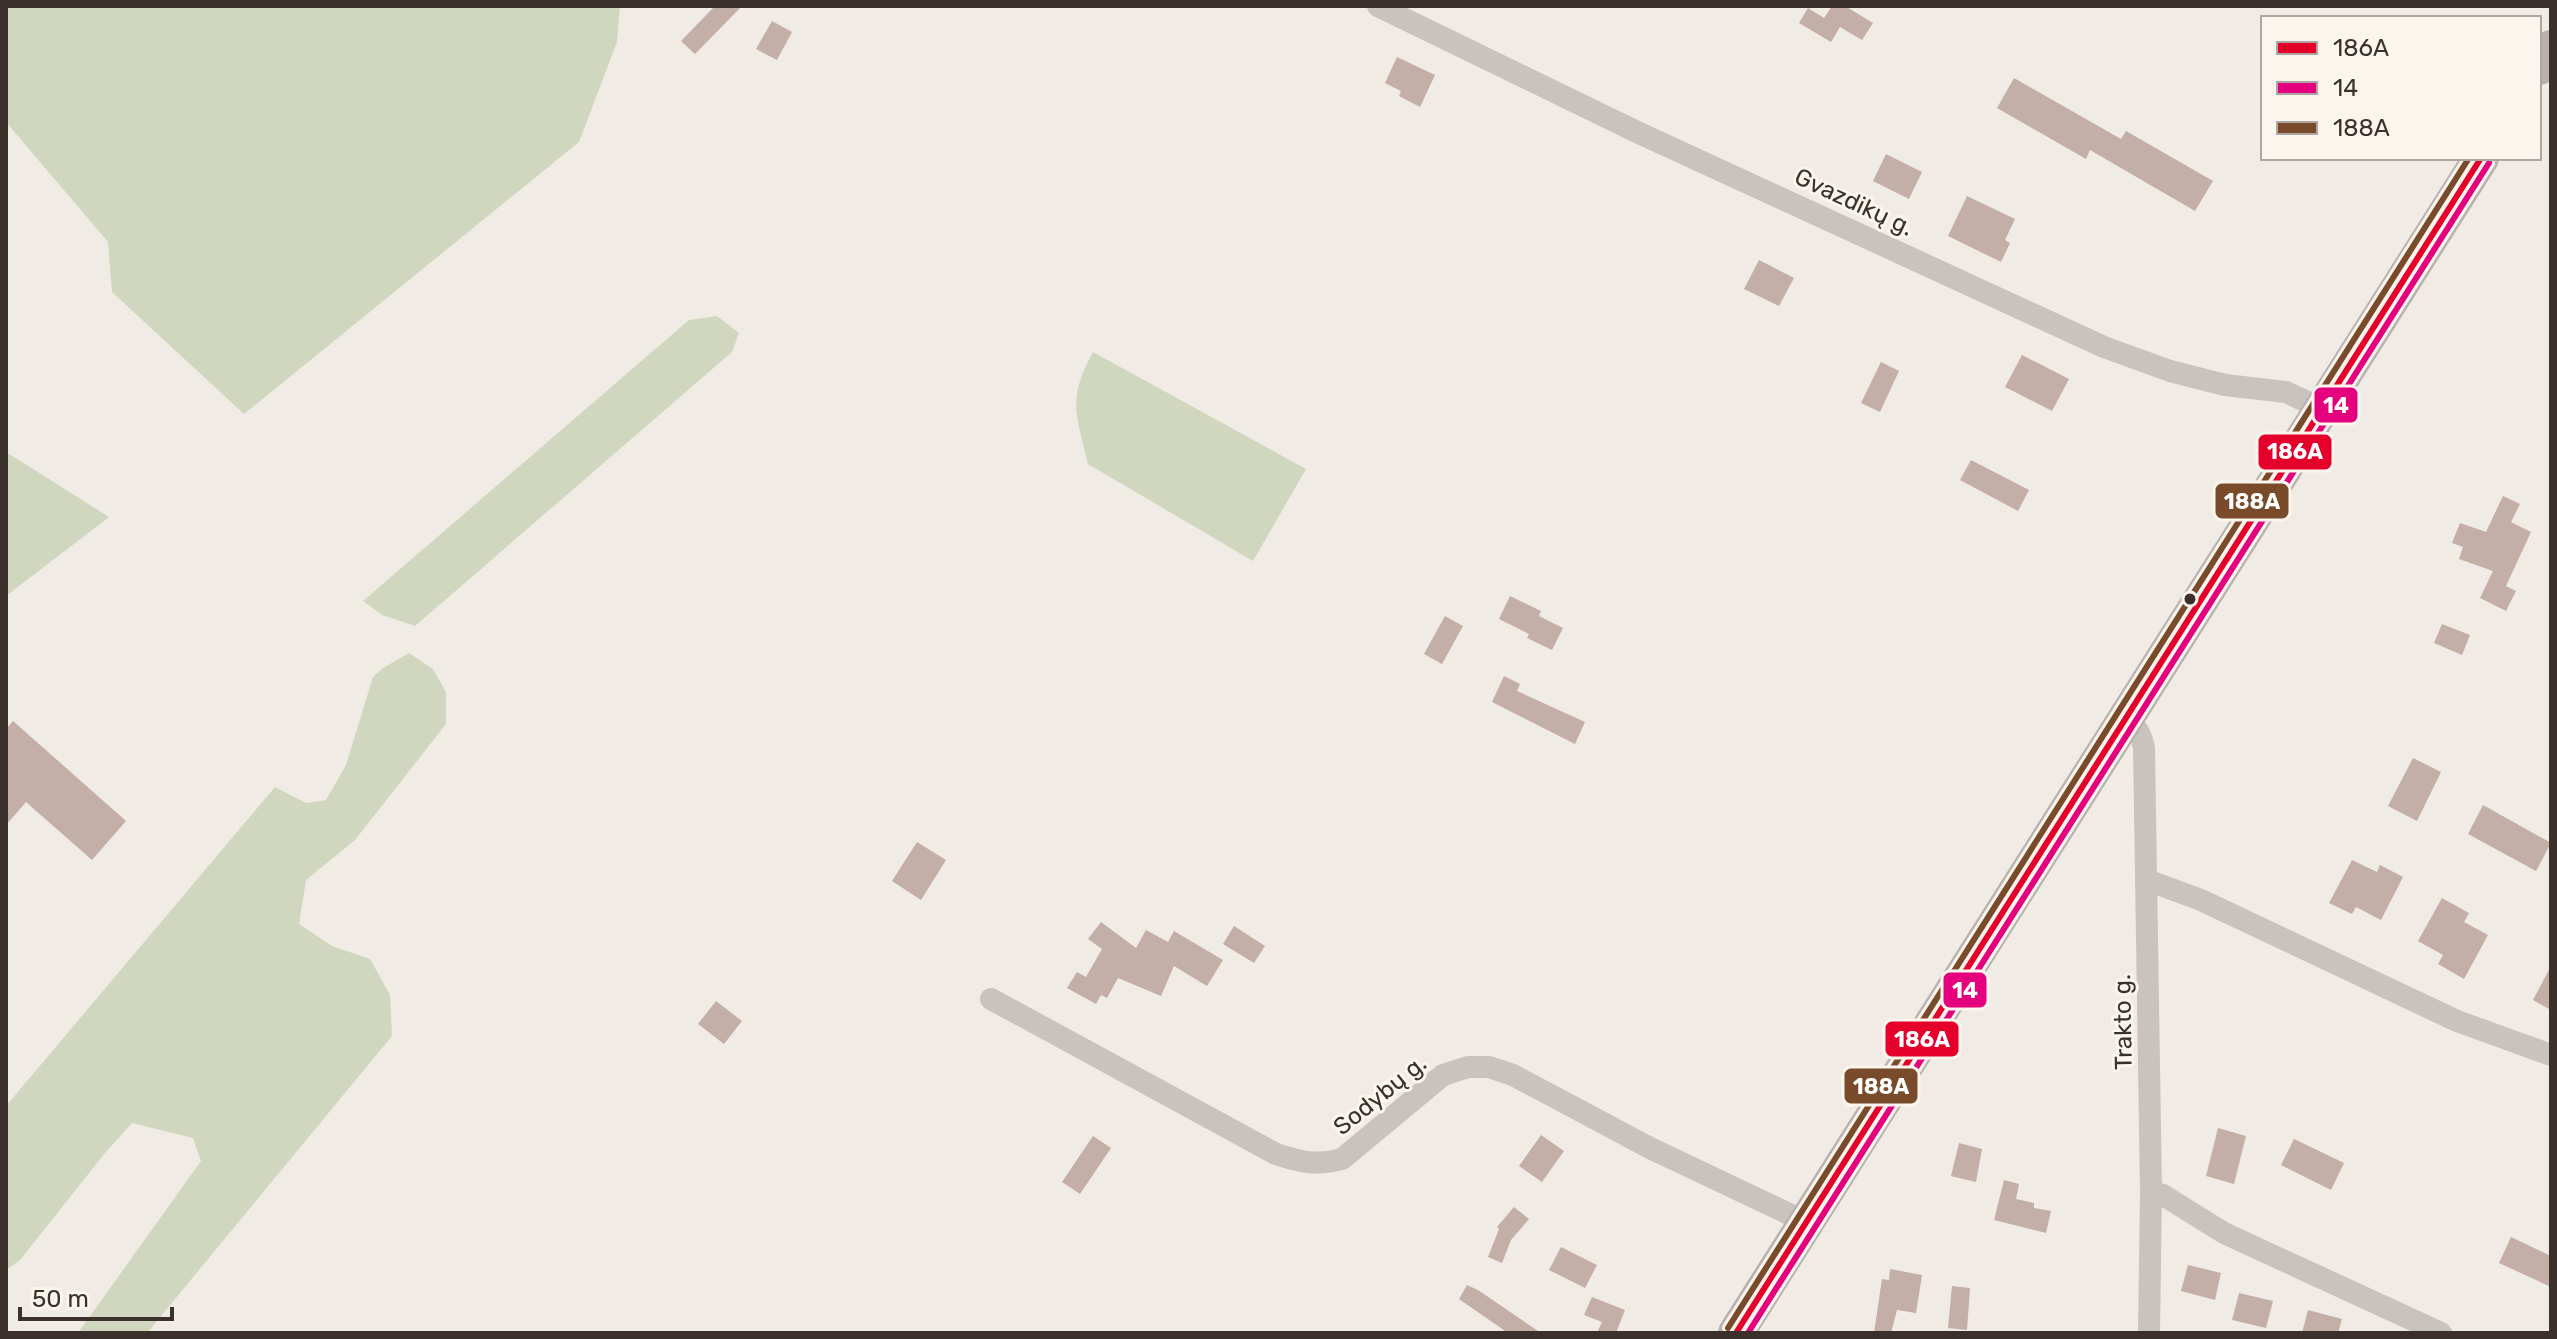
<svg xmlns="http://www.w3.org/2000/svg" width="2557" height="1339" font-family="Rubik,sans-serif">
	<rect width="100%" height="100%" fill="#f0ebe5"/>
	<!-- green -->
	<g fill="#d1d6bf">
		<polygon points="6,6 620,6 617,42 579,142 244,414 112,292 108,242 6,122"/>
		<polygon points="717,316 739,333 732,352 415,626 382,615 363,601 689,320"/>
		<path d="M1093 352 1306 469 1253 561 1088 464C1076 413 1067 400 1093 352Z"/>
		<polygon points="6,452 109,517 6,596"/>
		<polygon points="409,653 433,669 446,692 446,724 355,840 306,880 299,924 332,946 370,959 390,995 392,1036 147,1333 78,1333 201,1161 193,1138 132,1123 105,1153 20,1260 6,1270 6,1106 275,787 306,803 326,800 346,765 373,677 383,668"/>
	</g>
	<!-- building -->
	<g fill="#c3afa7">
		<polygon points="715,6 742,6 695,54 681,41"/>
		<polygon points="1832,6 1845,6 1873,23 1862,40 1840,27 1831,42 1799,23 1808,8 1824,18"/>
		<polygon points="772,21 792,32 777,60 756,49"/>
		<polygon points="1397,57 1435,75 1420,107 1399,96 1401,91 1385,83"/>
		<polygon points="2014,78 2121,139 2126,131 2213,181 2195,211 2090,150 2086,159 1997,108"/>
		<polygon points="1886,154 1922,172 1909,199 1873,181"/>
		<polygon points="1967,196 2015,219 2005,240 2010,243 2001,262 1948,236"/>
		<polygon points="1759,260 1794,278 1779,306 1744,289"/>
		<polygon points="2022,355 2069,379 2052,411 2005,387"/>
		<polygon points="1881,362 1899,371 1880,412 1861,403"/>
		<polygon points="1971,460 2029,490 2018,511 1960,480"/>
		<polygon points="2503,496 2520,504 2511,522 2531,532 2506,586 2516,591 2506,611 2480,598 2493,571 2459,559 2463,547 2452,543 2460,523 2486,532"/>
		<polygon points="1510,596 1541,611 1539,616 1563,628 1552,650 1527,638 1529,634 1499,619"/>
		<polygon points="1445,616 1463,626 1442,664 1424,654"/>
		<polygon points="2442,624 2470,635 2462,655 2434,643"/>
		<polygon points="1504,676 1520,684 1517,691 1585,722 1575,744 1492,702"/>
		<polygon points="13,721 126,821 92,860 26,802 6,825 6,729"/>
		<polygon points="2413,758 2441,772 2417,821 2388,806"/>
		<polygon points="2483,805 2551,843 2536,871 2468,834"/>
		<polygon points="917,842 946,860 921,900 892,881"/>
		<polygon points="2352,860 2377,872 2380,865 2403,877 2381,920 2356,907 2352,914 2329,903"/>
		<polygon points="2442,898 2469,913 2464,922 2488,935 2464,979 2438,964 2443,955 2418,941"/>
		<polygon points="1101,922 1136,948 1146,930 1168,942 1174,931 1223,960 1207,986 1174,966 1161,996 1118,978 1107,998 1101,995 1096,1004 1067,988 1077,972 1086,977 1102,949 1088,939"/>
		<polygon points="1234,926 1265,946 1254,963 1223,944"/>
		<polygon points="2551,966 2551,1010 2533,1000"/>
		<polygon points="716,1001 742,1021 724,1044 698,1024"/>
		<polygon points="2218,1128 2246,1136 2234,1184 2206,1176"/>
		<polygon points="1541,1135 1564,1151 1542,1182 1519,1166"/>
		<polygon points="1093,1136 1111,1148 1080,1194 1062,1182"/>
		<polygon points="2294,1139 2344,1163 2331,1190 2281,1165"/>
		<polygon points="1959,1143 1982,1149 1976,1182 1951,1176"/>
		<polygon points="2004,1180 2019,1184 2016,1199 2034,1203 2034,1208 2051,1211 2046,1233 1994,1220"/>
		<polygon points="1514,1207 1529,1219 1511,1240 1502,1263 1488,1257 1499,1229 1497,1227"/>
		<polygon points="2511,1237 2551,1256 2551,1287 2499,1263"/>
		<polygon points="1561,1247 1597,1265 1585,1288 1549,1270"/>
		<polygon points="2188,1265 2221,1273 2215,1300 2181,1291"/>
		<polygon points="1890,1269 1922,1275 1916,1313 1897,1310 1891,1333 1874,1333 1882,1279 1889,1280"/>
		<polygon points="1467,1285 1478,1290 1541,1333 1508,1333 1459,1299"/>
		<polygon points="1952,1286 1970,1288 1967,1330 1948,1328"/>
		<polygon points="2239,1293 2273,1301 2266,1328 2232,1320"/>
		<polygon points="1592,1297 1625,1310 1616,1333 1597,1333 1602,1322 1584,1315"/>
		<polygon points="2308,1310 2342,1319 2338,1333 2302,1333"/>
	</g>
	<g fill="none" stroke-linecap="round" stroke-linejoin="round">
		<!-- minor -->
		<g stroke="#c9c3be" stroke-width="22">
			<polyline points="1378,6 1637,132 2104,347 2170,371 2225,385 2286,392 2322,409"/>
			<path d="M2125 719C2137 727 2141 733 2144 748L2151 1192 2149 1333"/>
			<polyline points="2147,880 2201,900 2457,1021 2551,1055"/>
			<path d="M991 999 1276 1154C1300 1162 1317 1166 1342 1159L1443 1075 1468 1067H1489L1513 1075 1650 1148 1806 1222"/>
			<polyline points="2151,1192 2163,1195 2224,1233 2441,1333"/>
		</g>
		<!-- primary -->
		<g stroke="#b8b1ad" stroke-width="36">
			<polyline points="2539,67 2551,48"/>
			<polyline points="1736,1333 2481,158"/>
		</g>
		<defs>
			<polyline id="bus-1" points="1736,1333 2481,158"/>
			<polyline id="bus-2" points="1748,1333 2489,163"/>
			<polyline id="bus-3" points="1728,1328 2469,158"/>
		</defs>
		<!-- bus-1 casing -->
		<use href="#bus-1" stroke="#fbf5ee" stroke-width="12"/>
		<!-- bus-2 casing -->
		<use href="#bus-2" stroke="#fbf5ee" stroke-width="12"/>
		<!-- bus-3 casing -->
		<use href="#bus-3" stroke="#fbf5ee" stroke-width="12"/>
		<!-- bus-1 -->
		<use href="#bus-1" stroke="#e4002b" stroke-width="6"/>
		<!-- bus-2 -->
		<use href="#bus-2" stroke="#e5007d" stroke-width="6"/>
		<!-- bus-3 -->
		<use href="#bus-3" stroke="#7a4b2a" stroke-width="6"/>
	</g>
	<!-- markers -->
	<circle fill="#3b302b" stroke="#fbf5ee" stroke-width="3" cx="2190" cy="599" r="7"/>
	<g text-anchor="middle" dominant-baseline="central" stroke-width="6" stroke-linejoin="round" paint-order="stroke">
		<!-- street labels -->
		<g font-size="24" fill="#3b302b" stroke="#fbf5ee">
			<text transform="translate(1854 202) rotate(25)">Gvazdikų g.</text>
			<text transform="translate(2123 1022) rotate(-91)">Trakto g.</text>
			<text transform="translate(1380 1095) rotate(-39)">Sodybų g.</text>
		</g>
	</g>
	<g stroke="#fbf5ee" stroke-width="3">
		<rect x="2313" y="386" width="46" height="38" rx="8" fill="#e5007d"/>
		<rect x="2257" y="433" width="76" height="38" rx="8" fill="#e4002b"/>
		<rect x="2214" y="482" width="76" height="38" rx="8" fill="#7a4b2a"/>
		<rect x="1942" y="971" width="46" height="38" rx="8" fill="#e5007d"/>
		<rect x="1884" y="1020" width="76" height="38" rx="8" fill="#e4002b"/>
		<rect x="1843" y="1067" width="76" height="38" rx="8" fill="#7a4b2a"/>
	</g>
	<g font-size="22" text-anchor="middle" font-weight="bold" fill="#fff">
		<text x="2336" y="413">14</text>
		<text x="2295" y="459">186A</text>
		<text x="2252" y="509">188A</text>
		<text x="1965" y="998">14</text>
		<text x="1922" y="1047">186A</text>
		<text x="1881" y="1094">188A</text>
	</g>
	<!-- border -->
	<rect width="2557" height="1339" fill="none" stroke="#3b302b" stroke-width="16"/>
	<!-- legend -->
	<rect x="2261" y="16" width="280" height="144" fill="#fbf5ee" stroke="#aea6a0" stroke-width="2"/>
	<rect x="2277" y="42" width="40" height="12" fill="#e4002b" stroke="#aea6a0" stroke-width="2"/>
	<text x="2333" y="56" font-size="24" fill="#3b302b">186A</text>
	<rect x="2277" y="82" width="40" height="12" fill="#e5007d" stroke="#aea6a0" stroke-width="2"/>
	<text x="2333" y="96" font-size="24" fill="#3b302b">14</text>
	<rect x="2277" y="122" width="40" height="12" fill="#7a4b2a" stroke="#aea6a0" stroke-width="2"/>
	<text x="2333" y="136" font-size="24" fill="#3b302b">188A</text>
	<!-- scale -->
	<path d="M20 1307v12h152v-12" fill="none" stroke="#3b302b" stroke-width="4"/>
	<text x="32" y="1307" font-size="24" fill="#3b302b" stroke="#fbf5ee" stroke-width="6" paint-order="stroke">50 m</text>
</svg>
